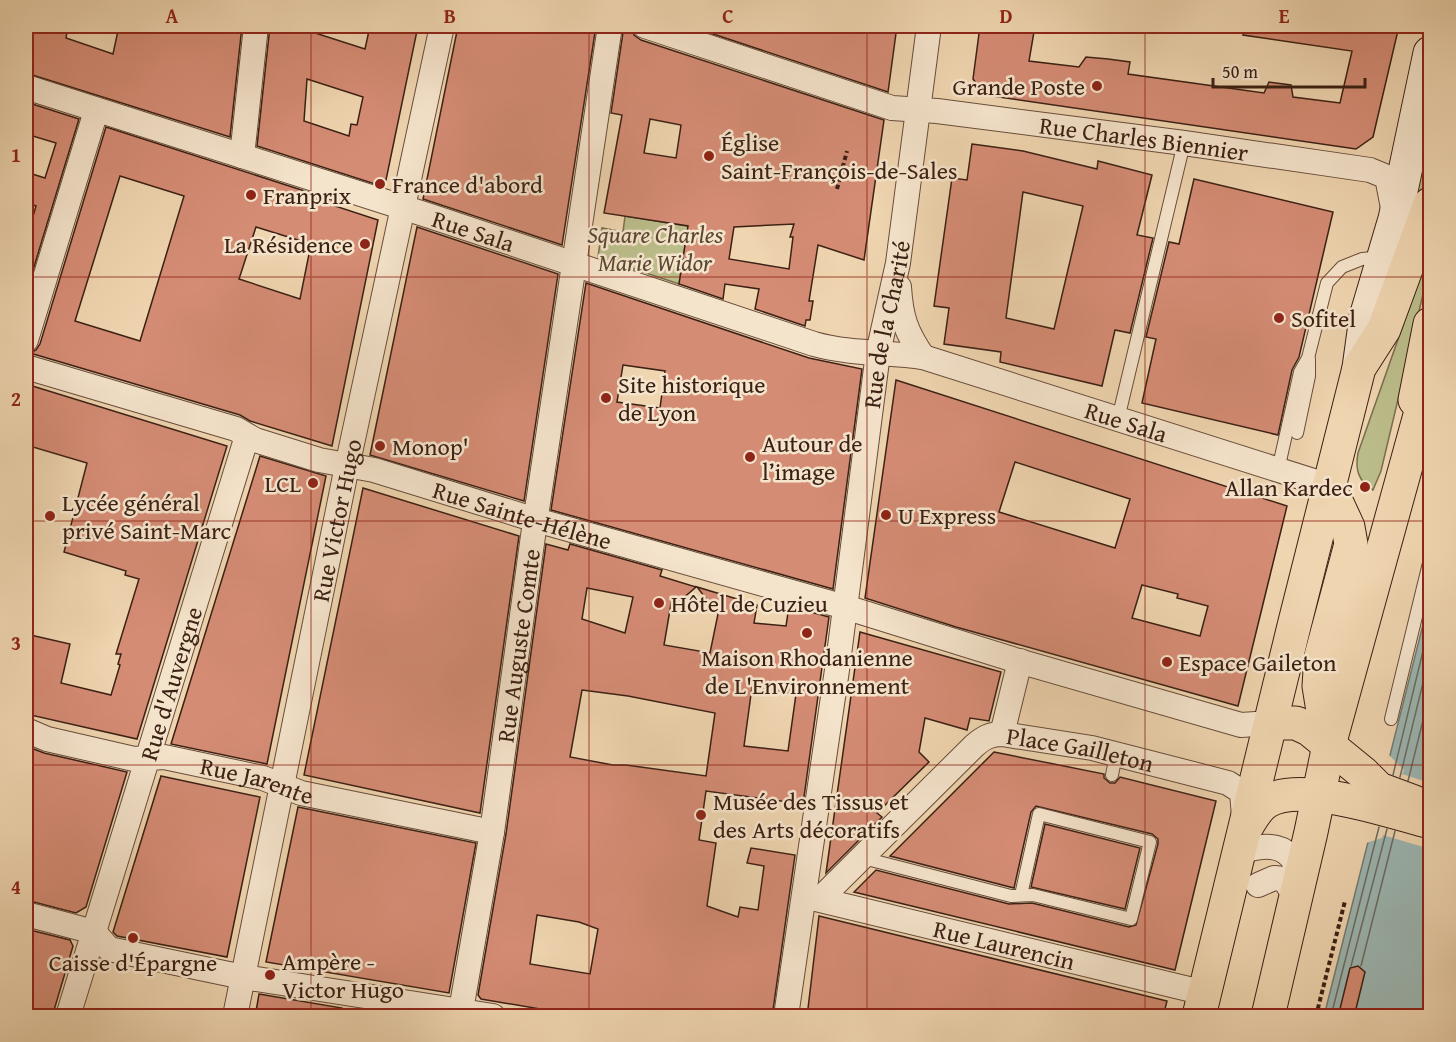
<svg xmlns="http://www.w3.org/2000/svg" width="1456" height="1042" font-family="'Gentium Book Plus',serif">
	<rect width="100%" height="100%" fill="#efd5b0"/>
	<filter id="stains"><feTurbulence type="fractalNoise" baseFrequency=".00333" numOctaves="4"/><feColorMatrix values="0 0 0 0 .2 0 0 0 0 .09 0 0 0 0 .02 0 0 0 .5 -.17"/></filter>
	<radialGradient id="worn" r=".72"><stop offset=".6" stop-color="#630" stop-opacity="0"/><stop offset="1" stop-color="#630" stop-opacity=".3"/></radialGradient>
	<!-- green -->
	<g fill="#bbbd8a" stroke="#7b6e4f" stroke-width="1.5">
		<polygon points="1430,109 1430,171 1401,254"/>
		<polygon points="625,216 688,226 679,284 598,257 602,228 623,232"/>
		<path d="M1426 260 1430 261V265L1381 471 1373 490C1358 481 1355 469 1358 453Z"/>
	</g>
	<!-- water -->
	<polygon fill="#9cb7b3" stroke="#757b73" stroke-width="1.5" points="1430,597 1430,1016 1324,1016"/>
	<!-- pier -->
	<polygon fill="#efd5b0" points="1389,755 1404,770 1402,774 1430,783 1430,849 1383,835 1382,838 1366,843"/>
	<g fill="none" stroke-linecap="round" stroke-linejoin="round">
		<!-- shore -->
		<g stroke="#6c6c64" stroke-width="1.5">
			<polyline points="1393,775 1430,622"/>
			<polyline points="1400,777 1430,654"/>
			<polyline points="1408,781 1430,692"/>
			<polyline points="1351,966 1387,829"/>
			<polyline points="1361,966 1395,831"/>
			<polyline points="1331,1016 1379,827"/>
		</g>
	</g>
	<!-- building -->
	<g fill="#d58c75" stroke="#3b2014" stroke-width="1.5" fill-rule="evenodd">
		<polygon points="26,26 68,26 66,38 113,54 119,26 242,26 230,137 26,73"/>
		<path d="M270 26H311L309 31 365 49 370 26H418L386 180 378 185 257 146ZM307 79 363 97 357 125 351 124 349 136 304 121Z"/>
		<polygon points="458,26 596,26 562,245 423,199"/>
		<path d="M624 26H631L634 35 641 40 884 120 864 260 818 245 809 301H813L810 320H806L805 326 755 309 759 289 725 284 723 299 679 284 688 226 604 213 622 115 611 113ZM650 119 681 125 676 158 644 153ZM794 224 790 237H793L789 269 729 259 734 227Z"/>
		<polygon points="689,26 768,26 784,28 784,26 897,26 888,92"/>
		<polygon points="980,26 1035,26 1029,61 1079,67 1086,57 1108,59 1130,62 1128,74 1264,93 1269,82 1291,85 1293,97 1340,103 1352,51 1243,35 1244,26 1399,26 1373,137 1356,149 985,95 973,79"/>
		<polygon points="26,102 79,119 26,293 26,240 36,206 26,202 26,172 45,178 56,143 26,134"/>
		<path d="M106 127 342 203 335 206 378 220 332 446 250 421 240 415 30 353 36 350 40 344ZM120 176 184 196 140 341 75 321ZM256 227 311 244 300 299 239 279Z"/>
		<path d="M972 144 1023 151 1097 169 1098 161 1152 175 1137 235 1153 238 1130 333 1115 330 1102 386 1000 362 1001 352 944 344 949 308 934 306 952 178 967 180ZM1023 192 1083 206 1054 329 1006 318Z"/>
		<polygon points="1194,179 1333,212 1299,357 1292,370 1278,435 1142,403 1156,339 1146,337 1169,242 1179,244"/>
		<polygon points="417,227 558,274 524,501 370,455"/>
		<path d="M586 283 809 358 862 369 833 589 551 510ZM623 365 665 371 660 408 617 402Z"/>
		<path d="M896 380 1287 506 1238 706 956 627 865 598ZM1015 462 1130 499 1115 548 999 512ZM1142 585 1178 594 1177 598 1181 599 1208 606 1200 636 1132 618Z"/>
		<polygon points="26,384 227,446 137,739 26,714 26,634 70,644 61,683 111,695 120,665 118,664 121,654 116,654 139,579 125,575 126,571 64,552 87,463 26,445"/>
		<polygon points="260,456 326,476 267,764 171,744"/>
		<polygon points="363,488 519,536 480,813 304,775"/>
		<path d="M546 544 568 550 570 544 662 570 660 576 696 587 681 600 672 598 664 645 710 653 718 614 697 587 757 605 754 623 786 626 789 606 829 617 803 804 706 791 699 840 716 843 707 906 738 917 740 907 758 910 764 866 747 863 751 848 795 855 772 1017H587L481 999 478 995 506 834ZM587 588 633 597 625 633 582 619ZM752 687 796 694 788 751 744 746ZM582 690 628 696 715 713 706 776 626 765H613L570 757ZM537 915 579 922 598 929 590 974 530 964Z"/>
		<polygon points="860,632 1001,672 989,721 970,718 967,730 925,718 919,752 929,762 877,813 882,817 826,873"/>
		<polygon points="26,746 44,753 127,772 86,907 76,913 26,900"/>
		<polygon points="994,752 1104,774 1104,778 1110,783 1115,783 1120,777 1216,801 1175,970 854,892 876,870 1009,904 1032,903 1129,927 1136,925 1158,844 1158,839 1152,834 1036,806 1031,812 1014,888 890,856"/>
		<polygon points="161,776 260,797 227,957 117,936 113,932"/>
		<polygon points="298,807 476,843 449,993 266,962"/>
		<polygon points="1045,824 1140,848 1125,909 1031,887"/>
		<polygon points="819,916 1167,1001 1163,1017 807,1017"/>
		<polygon points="26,929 70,940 73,946 52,1017 26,1017"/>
		<polygon points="1358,966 1365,972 1354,1017 1338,1017 1350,968"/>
		<polygon points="259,994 342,1008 341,1017 255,1017"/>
	</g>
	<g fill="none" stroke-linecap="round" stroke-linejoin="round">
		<defs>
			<g id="lane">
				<polyline points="1118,419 1184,143"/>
				<polyline points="1297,433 1309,376 1309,359"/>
				<polyline points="1278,470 1300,372 1308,358 1327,283 1342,267 1362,259 1383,257"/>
				<polyline points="1391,719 1430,559"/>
				<polyline points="1112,775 1116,755"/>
				<polyline points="863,858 1011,896 1033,895 1131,919 1150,842 1039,814 1021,895"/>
			</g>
			<g id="street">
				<path id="s1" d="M645 26 892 108 937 111 1184 143 1370 170 1387 177 1393 208"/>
				<path id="s2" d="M26 87 430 216 814 344C850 354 886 352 923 357L1329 486"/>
				<polyline points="242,156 256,26"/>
				<path d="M899 287C901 318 906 332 923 357"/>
				<polyline points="26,340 96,111"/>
				<path id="s3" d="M26 367 236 429 255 440 319 460 374 470 536 520 845 607 1015 660 1241 725 1271 723"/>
				<path id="s4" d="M26 730 47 739 134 759 164 757 263 778 301 793 492 832"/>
				<polyline points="1002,734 1020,661"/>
				<path d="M1241 851C1257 847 1277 842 1290 856 1295 861 1298 871 1301 877"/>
				<polyline points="1258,885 1274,878 1284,879 1296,898"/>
				<path id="s5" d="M808 897 1205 993"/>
				<path id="s6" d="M820 899 974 746C983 738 990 734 1002 734L1092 748 1228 783 1242 792 1244 817"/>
				<polyline points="26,914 94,932"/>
				<polyline points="94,932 109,949 243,977 493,1016"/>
				<path id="s7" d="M68 1016 247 436"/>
				<path id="s8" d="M235 1016 345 476 442 26"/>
				<path id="s9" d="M460 1016 492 832 533 536 610 26"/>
				<path id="s10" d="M786 1016 837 670 878 353 898 263 929 26"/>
			</g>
			<polyline id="secondary" points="1359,368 1366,317 1395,219 1430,53"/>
			<g id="primary">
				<polyline points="1415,400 1430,324"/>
				<polyline points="1271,723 1296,723 1309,729 1363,773 1379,789 1414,802"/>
				<polyline points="1327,736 1319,686 1321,656 1351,544 1348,527 1329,486"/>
				<path d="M1246 828C1251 819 1257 808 1266 802 1301 780 1391 812 1430 822"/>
				<polyline points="1199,1016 1294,626 1359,368 1384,329 1430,204"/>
				<polyline points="1268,1016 1311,832 1329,745 1430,379"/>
			</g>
		</defs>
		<!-- lane casing -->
		<use href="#lane" stroke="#684d3b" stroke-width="14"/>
		<!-- street casing -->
		<use href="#street" stroke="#684d3b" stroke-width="26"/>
		<!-- secondary casing -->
		<use href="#secondary" stroke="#3b2014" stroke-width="35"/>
		<!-- primary casing -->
		<use href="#primary" stroke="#3b2014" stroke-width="35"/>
		<!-- path -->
		<g stroke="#3b2014" stroke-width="4" stroke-dasharray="4.5 3" stroke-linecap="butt">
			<polyline points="837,189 847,151"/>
			<polyline points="1316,1016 1345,901"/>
		</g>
		<!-- lane -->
		<use href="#lane" stroke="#f5e4cc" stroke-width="12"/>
		<!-- street -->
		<use href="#street" stroke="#f5e4cc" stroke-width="24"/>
		<!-- secondary -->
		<use href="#secondary" stroke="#f5e4cc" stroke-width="33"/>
		<!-- primary -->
		<use href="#primary" stroke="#efd5b0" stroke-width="33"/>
	</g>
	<!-- grid -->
	<path fill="none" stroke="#8f2418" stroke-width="1.5" stroke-opacity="0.55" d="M311 26V1016M589 26V1016M867 26V1016M1145 26V1016M26 277H1430M26 521H1430M26 765H1430"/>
	<!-- markers -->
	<g fill="#8f2418" stroke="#f5e4cc" stroke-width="2">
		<circle cx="1097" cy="86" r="6"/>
		<circle cx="709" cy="156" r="6"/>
		<circle cx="380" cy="184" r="6"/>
		<circle cx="251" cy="195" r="6"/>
		<circle cx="365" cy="244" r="6"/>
		<circle cx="1279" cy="318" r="6"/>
		<circle cx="606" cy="398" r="6"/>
		<circle cx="380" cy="446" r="6"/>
		<circle cx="750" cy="457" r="6"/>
		<circle cx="313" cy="483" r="6"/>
		<circle cx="1365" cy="487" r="6"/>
		<circle cx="886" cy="515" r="6"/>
		<circle cx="50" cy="516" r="6"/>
		<circle cx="659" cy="603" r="6"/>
		<circle cx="807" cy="633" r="6"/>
		<circle cx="1167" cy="662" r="6"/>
		<circle cx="701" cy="815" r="6"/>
		<circle cx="133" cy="938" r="6"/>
		<circle cx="270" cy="975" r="6"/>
	</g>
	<g text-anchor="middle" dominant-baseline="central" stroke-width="5" stroke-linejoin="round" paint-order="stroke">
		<!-- poi labels -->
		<g font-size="24" fill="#3b2014" stroke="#f5e4cc" text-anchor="start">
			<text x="1085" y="86" text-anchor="end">Grande Poste</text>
			<text x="721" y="142">Église<tspan x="721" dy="28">Saint-François-de-Sales</tspan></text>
			<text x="392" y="184">France d'abord</text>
			<text x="263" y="195">Franprix</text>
			<text x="353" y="244" text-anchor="end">La Résidence</text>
			<text x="1291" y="318">Sofitel</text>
			<text x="618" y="384">Site historique<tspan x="618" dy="28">de Lyon</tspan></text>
			<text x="762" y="443">Autour de<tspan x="762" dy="28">l’image</tspan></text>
			<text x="392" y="446">Monop'</text>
			<text x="301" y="483" text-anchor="end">LCL</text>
			<text x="1353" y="487" text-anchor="end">Allan Kardec</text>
			<text x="62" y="502">Lycée général<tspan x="62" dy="28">privé Saint-Marc</tspan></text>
			<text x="898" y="515">U Express</text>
			<text x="671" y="603">Hôtel de Cuzieu</text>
			<text x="807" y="657" text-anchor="middle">Maison Rhodanienne<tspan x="807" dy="28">de L'Environnement</tspan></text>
			<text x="1179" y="662">Espace Gaileton</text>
			<text x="713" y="801">Musée des Tissus et<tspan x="713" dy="28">des Arts décoratifs</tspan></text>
			<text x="282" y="961">Ampère -<tspan x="282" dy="28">Victor Hugo</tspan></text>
			<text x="133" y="962" text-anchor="middle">Caisse d'Épargne</text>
		</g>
		<!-- street labels -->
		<g font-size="24" fill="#3b2014" stroke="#f5e4cc">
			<text stroke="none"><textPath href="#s1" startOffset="514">Rue Charles Biennier</textPath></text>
			<text stroke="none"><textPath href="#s2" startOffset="470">Rue Sala</textPath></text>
			<text stroke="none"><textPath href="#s10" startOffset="699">Rue de la Charité</textPath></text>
			<text stroke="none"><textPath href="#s2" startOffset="1152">Rue Sala</textPath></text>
			<text stroke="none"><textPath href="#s3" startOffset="519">Rue Sainte-Hélène</textPath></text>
			<text stroke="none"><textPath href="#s8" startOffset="506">Rue Victor Hugo</textPath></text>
			<text stroke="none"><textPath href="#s9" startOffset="375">Rue Auguste Comte</textPath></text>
			<text stroke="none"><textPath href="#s7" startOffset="348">Rue d'Auvergne</textPath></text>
			<text stroke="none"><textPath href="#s6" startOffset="328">Place Gailleton</textPath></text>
			<text stroke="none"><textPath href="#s4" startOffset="238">Rue Jarente</textPath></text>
			<text stroke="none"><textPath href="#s5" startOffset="202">Rue Laurencin</textPath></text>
		</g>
		<!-- park labels -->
		<g font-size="24" font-style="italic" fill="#5b4732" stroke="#f5e4cc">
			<text x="655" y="234">Square Charles<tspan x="655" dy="28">Marie Widor</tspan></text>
		</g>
	</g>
	<!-- margin -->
	<rect width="1456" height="1042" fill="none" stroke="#efd5b0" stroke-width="66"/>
	<!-- scale -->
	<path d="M1213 78v9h152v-9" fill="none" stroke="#3b2014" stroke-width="3"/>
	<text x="1222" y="78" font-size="18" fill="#3b2014" stroke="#f5e4cc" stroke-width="4.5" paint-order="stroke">50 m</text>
	<rect x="33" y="33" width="1390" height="976" fill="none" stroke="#8f2418" stroke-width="2"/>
	<g font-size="20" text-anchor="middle" font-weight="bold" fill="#8f2418">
		<text x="172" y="23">A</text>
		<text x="450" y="23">B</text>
		<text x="728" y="23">C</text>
		<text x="1006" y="23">D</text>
		<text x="1284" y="23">E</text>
		<text x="16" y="162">1</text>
		<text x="16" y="406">2</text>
		<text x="16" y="650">3</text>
		<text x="16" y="894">4</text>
	</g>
	<rect width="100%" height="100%" filter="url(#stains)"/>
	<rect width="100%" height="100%" fill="url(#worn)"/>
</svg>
